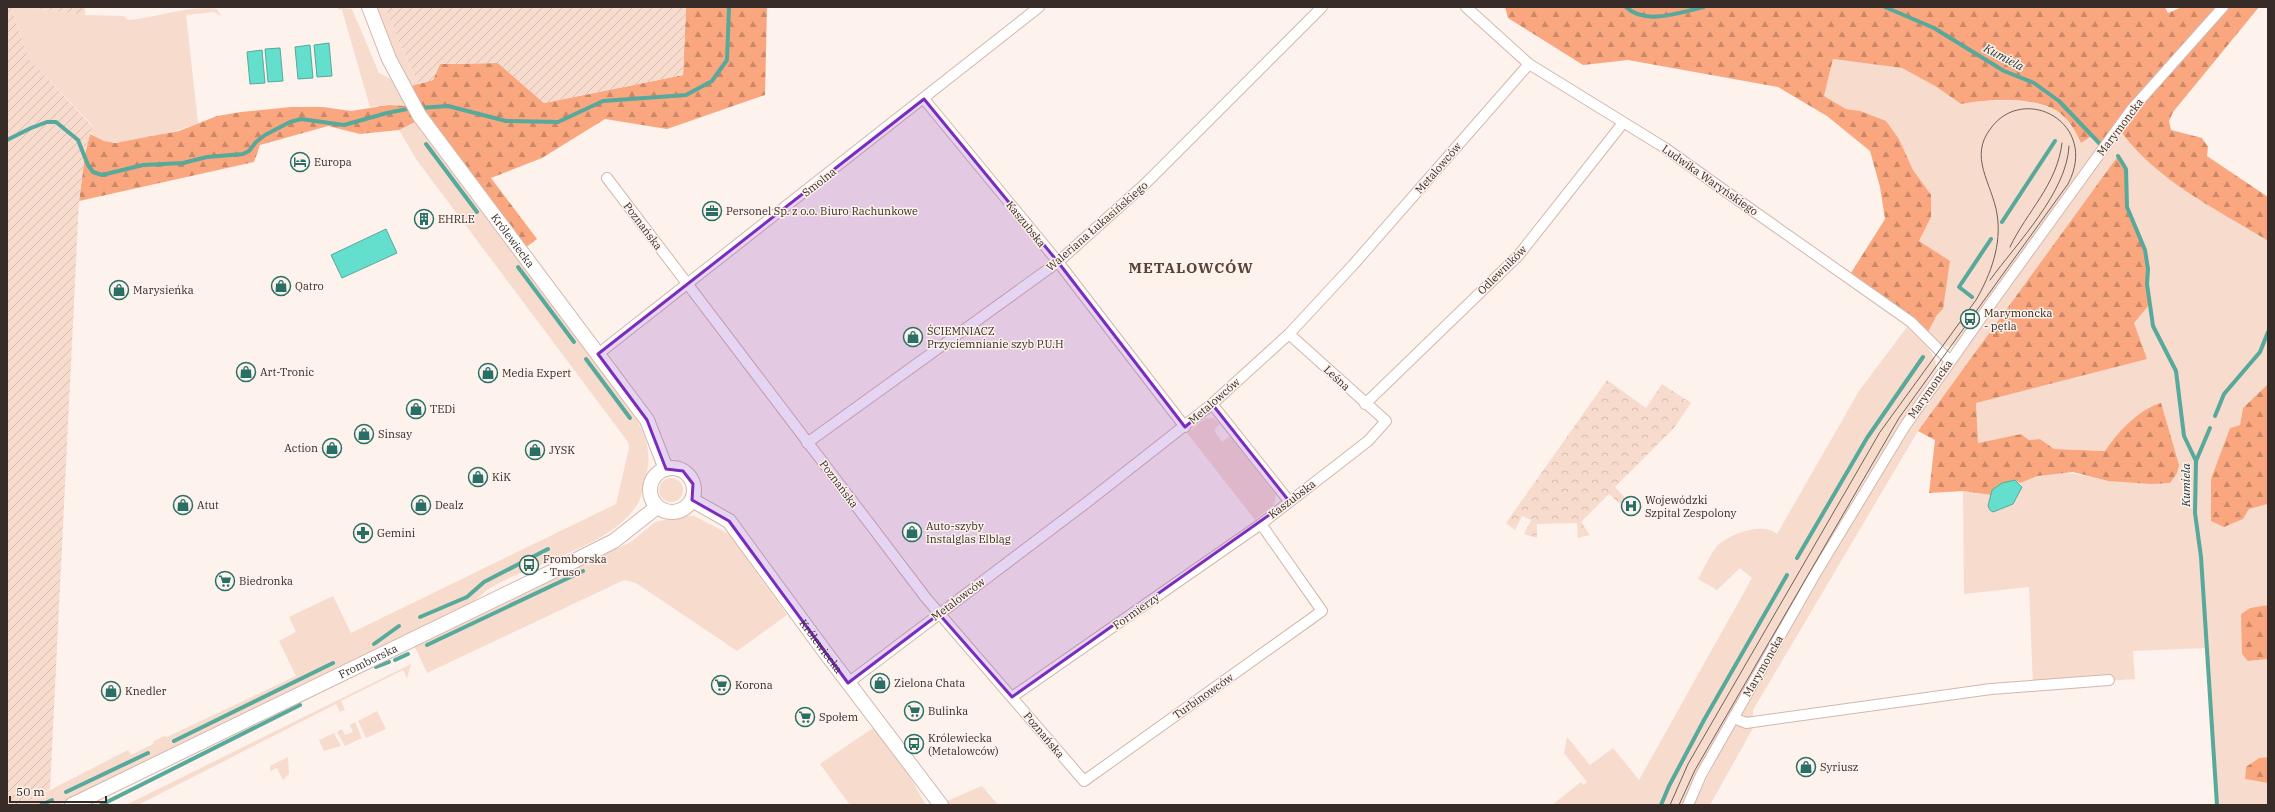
<svg xmlns="http://www.w3.org/2000/svg" width="2275" height="812" font-family="'IBM Plex Serif',serif">
	<defs>
		<pattern id="forest-firs" width="22" height="20" patternUnits="userSpaceOnUse"><rect width="22" height="20" fill="#faa77f"/><path d="M5 1l3.5 6h-7zM16 11l3.5 6h-7z" fill="#cb8868"/></pattern>
		<pattern id="park-crowns" width="20" height="18" patternUnits="userSpaceOnUse"><rect width="20" height="18" fill="#f7dbcd"/><path d="M2 6a3 3 0 1 1 6 0M12 15a3 3 0 1 1 6 0" fill="none" stroke="#d4bcb0"/></pattern>
		<pattern id="garden-furrows" width="10" height="10" patternUnits="userSpaceOnUse"><rect width="10" height="10" fill="#f7dbcd"/><path d="M-1 1l2-2M0 10L10 0M9 11l2-2" fill="none" stroke="#d4bcb0"/></pattern>
	</defs>
	<rect width="100%" height="100%" fill="#fdf2ec"/>
	<!-- grass -->
	<g fill="#f7dbcd">
		<path d="M11 7H26L85 15 124 16 128 20C157 18 187 5 217 9L221 16 214 12 186 15 198 123C179 131 122 147 104 141 99 139 94 136 90 133L92 125 28 58Z"/>
		<polygon points="334,7 352,9 379,73 391,79 406,106 389,105 370,107 342,10"/>
		<polygon points="376,7 385,7 405,55 419,84 411,86 389,44"/>
		<path d="M1833 59 1902 68 1935 86 1961 104C1988 99 2037 97 2060 113 2070 120 2076 132 2081 143L2093 135 2100 144 1957 343C1944 352 1937 342 1928 332L1937 315 1943 309 1919 241 1931 217 1930 195 1913 170 1899 139 1860 111 1846 109 1824 96Z"/>
		<path d="M415 122 631 409C646 437 654 452 644 483 641 493 642 498 635 508 606 548 532 563 490 588 484 592 478 598 472 603L58 805H21L128 750 131 755 153 744 154 741 164 736 167 737 296 676 279 641 296 632 289 617 333 596 351 633 616 504 629 448 628 442 416 159 399 130Z"/>
		<path d="M2121 133C2158 181 2218 210 2268 241V384L2243 408 2240 425 2230 428 2211 479 2243 519 2249 509 2268 504V605L2250 608 2241 614 2248 661 2268 659V757L2259 758 2246 767 2245 779 2268 783V805H2217L2206 648 2133 651 2135 679 2033 686 2029 587 1964 594 1963 491 1991 495 1989 501 2022 487 2020 483C2055 468 2072 472 2108 481L2151 405 2113 440 2105 451 2054 449 2040 439 2029 440 2021 434 1978 443 1976 403 2134 323 2149 305 2145 250 2127 207 2128 177 2118 156 1918 431 1753 710V728L1710 805H1693L1716 760 1806 601 1909 427Z"/>
		<path d="M1907 327C1917 337 1939 354 1936 370L1862 484 1751 675 1698 770 1682 805H1552L1581 782 1584 785 1587 782 1564 753 1567 737 1590 765 1613 748 1639 780 1752 578 1740 568 1717 590 1698 579C1703 571 1712 550 1719 544 1733 533 1763 522 1777 534L1859 391Z"/>
		<polygon points="1206,418 1214,418 1220,424 1214,430 1222,442 1230,436 1276,495 1274,505 1255,520 1187,433"/>
		<circle cx="671" cy="490" r="12"/>
		<polygon points="683,516 694,516 729,534 787,615 737,651 636,583 624,580 427,673 414,645 631,542 655,522"/>
		<polygon points="411,664 407,678 403,670 341,701 345,710 340,712 336,704 138,805 126,805"/>
		<polygon points="377,711 386,729 366,738 358,721"/>
		<polygon points="355,722 362,738 345,746 337,732 342,729 345,735 353,732 350,725"/>
		<polygon points="873,728 907,772 926,805 850,805 820,764"/>
		<polygon points="334,733 341,746 324,751 319,740"/>
		<polygon points="288,757 289,774 283,780 277,768 270,771 270,766"/>
		<polygon points="982,786 998,805 950,805 947,801"/>
	</g>
	<!-- forest -->
	<g fill="url(#forest-firs)">
		<polygon points="686,7 767,7 765,95 667,129 605,119 542,158 491,178 537,239 525,248 428,117 411,86 433,80 440,64 498,63 544,103 683,75"/>
		<path d="M1505 7H2165L2168 13 2182 7H2259L2173 112 2169 121 2171 130 2202 138 2208 147 2207 156 2268 197V241C2215 208 2150 178 2115 123L2100 144 2093 135 2081 143C2076 132 2070 121 2060 113 2037 96 1988 99 1961 104L1935 86 1902 68 1833 59 1824 96 1846 109 1860 111 1886 121 1899 139 1913 170 1931 195V217L1919 241 1950 261 1943 309 1937 315 1928 332 1914 318 1851 273 1885 219 1880 187 1870 151 1827 116 1778 87 1628 60 1583 65 1508 18Z"/>
		<polygon points="389,105 406,106 415,122 399,130 360,134 328,126 260,145 254,162 79,201 85,154 90,134 104,141 115,143 179,131 217,116 241,112 291,107 323,107 351,111"/>
		<path d="M2118 156 2126 169 2127 207 2145 250 2149 305 2134 323 2147 359 1976 403 1978 443 2021 434 2029 440 2040 439 2054 449 2105 451C2118 432 2139 409 2161 403L2179 465 2177 473 2170 483 2151 484 2108 481 2073 472 2038 476 2020 483 2015 480C2005 482 1994 484 1991 495L1963 491 1929 493 1935 440 1918 431Z"/>
		<polygon points="2268,384 2268,504 2249,509 2243,519 2224,527 2211,521 2211,479 2230,428 2240,425 2243,408"/>
		<polygon points="2268,605 2268,659 2248,661 2242,654 2241,614 2250,608"/>
		<polygon points="2268,757 2268,783 2245,779 2246,767 2259,758"/>
	</g>
	<!-- park -->
	<polygon fill="url(#park-crowns)" points="1607,380 1646,408 1662,384 1691,403 1674,428 1615,487 1627,500 1622,506 1609,494 1581,522 1590,535 1578,538 1577,523 1537,524 1537,538 1524,534 1531,520 1522,516 1515,530 1506,523"/>
	<!-- garden -->
	<g fill="url(#garden-furrows)">
		<polygon points="7,7 11,7 28,58 92,126 85,154 79,201 50,789 21,805 7,805"/>
		<polygon points="26,7 85,7 85,15"/>
		<polygon points="385,7 686,7 683,75 544,103 498,63 440,64 433,80 419,84 405,55"/>
	</g>
	<!-- water -->
	<g fill="#64decd" stroke="#56a99b">
		<polygon points="329,43 332,76 317,77 314,45"/>
		<polygon points="310,45 313,78 298,79 295,47"/>
		<polygon points="280,48 283,81 268,82 265,49"/>
		<polygon points="262,50 265,83 250,84 247,52"/>
		<polygon points="386,229 397,253 342,278 331,255"/>
		<polygon points="2015,480 2022,487 2013,504 1993,512 1990,510 1988,506 1992,490 2002,483"/>
	</g>
	<g fill="none" stroke-linecap="round" stroke-linejoin="round">
		<!-- stream -->
		<g stroke="#56a99b" stroke-width="4">
			<path d="M1626 7C1646 26 1680 12 1704 7"/>
			<polyline points="1885,7 1934,28 2004,71 2034,83 2059,101 2100,144"/>
			<polyline points="419,108 448,106 506,121 558,122 603,101 686,95 712,81 727,60 729,7"/>
			<polyline points="7,140 31,128 47,122 56,122 78,140 88,165 93,172 102,175 143,165 183,163 207,157 243,154 249,151 256,142 265,135 290,122 301,119 344,125 387,113 412,108"/>
			<polyline points="426,144 477,212"/>
			<polyline points="2118,156 2126,169 2127,207 2145,250 2148,269 2147,284 2153,326 2176,371 2184,436 2196,461 2195,513 2201,557 2217,805"/>
			<polyline points="2002,222 2055,141"/>
			<polyline points="518,267 574,342"/>
			<polyline points="1972,297 1959,287 1991,239"/>
			<polyline points="586,359 630,418"/>
			<polyline points="2215,416 2224,394 2260,352 2268,332"/>
			<polyline points="2196,461 2210,428"/>
			<polyline points="1797,558 1867,438 1923,357"/>
			<polyline points="420,617 467,597 484,582 548,549"/>
			<polyline points="374,644 399,626"/>
			<polyline points="427,645 583,571"/>
			<polyline points="395,660 408,654"/>
			<polyline points="376,667 389,662"/>
			<polyline points="174,741 333,663"/>
			<polyline points="66,792 148,753"/>
			<polyline points="41,805 52,800"/>
			<polyline points="101,805 300,705"/>
			<polyline points="1661,805 1669,786 1704,720 1787,575"/>
		</g>
		<defs>
			<g id="street">
				<polyline points="1466,7 1529,64 1665,148 1728,193 1911,322 1950,361"/>
				<polyline points="924,99 1058,262 1185,427"/>
				<polyline points="607,178 926,598 1084,781 1322,611 1261,524"/>
				<polyline points="598,354 1039,7"/>
				<polyline points="1212,404 1289,501"/>
				<polyline points="1365,404 1518,256 1623,123"/>
				<polyline points="807,443 1058,262 1145,184 1322,7"/>
				<polyline points="848,683 1090,500 1212,404 1289,334 1353,265 1529,64"/>
				<polyline points="1012,697 1261,524 1368,441 1386,421 1289,334"/>
				<polyline points="1734,718 1746,723 1991,689 2109,680"/>
				<polyline points="1688,805 1701,775 1814,576 1905,426 1995,298 2132,109 2223,7"/>
			</g>
			<g id="secondary">
				<path id="s1" d="M369 7 389 59 419 115 647 420 666 469"/>
				<circle cx="672" cy="490" r="22"/>
				<path id="s2" d="M692 500 729 521 825 652 941 805"/>
				<path id="s3" d="M72 805 570 563 614 541 657 507"/>
			</g>
		</defs>
		<!-- street casing -->
		<use href="#street" stroke="#d3b7ab" stroke-width="12"/>
		<!-- secondary casing -->
		<use href="#secondary" stroke="#d3b7ab" stroke-width="16"/>
		<!-- street -->
		<use href="#street" stroke="#fff" stroke-width="10"/>
		<!-- secondary -->
		<use href="#secondary" stroke="#fff" stroke-width="14"/>
		<!-- tram -->
		<g stroke="#6d625c" stroke-width="1">
			<path d="M2010 247C2027 211 2057 185 2062 143"/>
			<path d="M1990 280C2017 243 2067 192 2069 146"/>
			<path d="M1670 805 1688 764 1880 432 1976 300C1991 274 2002 244 1997 214 1992 183 1968 157 1991 128 2024 83 2100 123 2068 184L1899 418 1695 770 1679 805"/>
		</g>
	</g>
	<!-- marked area -->
	<path fill="#7b2cbf" fill-opacity="0.2" stroke="#7b2cbf" stroke-width="3" stroke-linejoin="round" d="M924 99 1058 262 1185 427 1212 404 1289 501 1012 697 939 614 848 683 729 521 692 500 693 484 683 471 666 469 647 420 598 354Z"/>
	<!-- icons -->
	<defs>
		<symbol id="hotel-ring" viewBox="-11 -11 22 22"><circle r="9.5" fill="#fdf2ec" stroke="#286f66" stroke-width="1.5"/><path d="M-6-4.5h1.5V1H6V5H4.5V3h-9V5H-6ZM-4 0a1.8 1.8 0 1 1 3.6 0ZM.5 0V-2.5h3Q6-2.5 6 0Z" fill="#286f66"/></symbol>
		<symbol id="office-ring" viewBox="-11 -11 22 22"><circle r="9.5" fill="#fdf2ec" stroke="#286f66" stroke-width="1.5"/><path d="M-6-3h4V-5.5h4V-3h4V5H-6ZM-1-4.5V-3h2v-1.5ZM-6 0V1H6V0Z" fill="#286f66"/></symbol>
		<symbol id="building-ring" viewBox="-11 -11 22 22"><circle r="9.5" fill="#fdf2ec" stroke="#286f66" stroke-width="1.5"/><path d="M-4-6H4V6H1V3H-1V6H-4ZM-2.5-4.3h1.7v1.8h-1.7ZM.8-4.3h1.7v1.8H.8ZM-2.5-1h1.7V.8h-1.7ZM.8-1h1.7V.8H.8Z" fill="#286f66"/></symbol>
		<symbol id="shop-ring" viewBox="-11 -11 22 22"><circle r="9.5" fill="#fdf2ec" stroke="#286f66" stroke-width="1.5"/><path d="M-5-2.5h2.3a2.7 3.5 0 0 1 5.4 0H5L5.5 6h-11ZM-1.5-2.5h3a1.5 2.3 0 0 0-3 0Z" fill="#286f66"/></symbol>
		<symbol id="bus-ring" viewBox="-11 -11 22 22"><circle r="9.5" fill="#fdf2ec" stroke="#286f66" stroke-width="1.5"/><path d="M-5-6H5V4H4V6H2V4H-2V6H-4V4H-5ZM-3.5-4V0h7V-4ZM-3.5 1.2v1.5H-2V1.2ZM2 1.2v1.5H3.5V1.2Z" fill="#286f66"/></symbol>
		<symbol id="hospital-ring" viewBox="-11 -11 22 22"><circle r="9.5" fill="#fdf2ec" stroke="#286f66" stroke-width="1.5"/><path d="M-5-5h3v3.5h4V-5h3V5h-3V1.5h-4V5h-3Z" fill="#286f66"/></symbol>
		<symbol id="pharmacy-ring" viewBox="-11 -11 22 22"><circle r="9.5" fill="#fdf2ec" stroke="#286f66" stroke-width="1.5"/><path d="M-2-6h4v4h4v4h-4v4h-4v-4h-4v-4h4Z" fill="#286f66"/></symbol>
		<symbol id="supermarket-ring" viewBox="-11 -11 22 22"><circle r="9.5" fill="#fdf2ec" stroke="#286f66" stroke-width="1.5"/><path d="M-6-5.5h2.5l.6 2H6L4.5 2H-2.5L-4.4-4H-6ZM-1.5 3.2a1.3 1.3 0 1 0 .1 0ZM3 3.2a1.3 1.3 0 1 0 .1 0Z" fill="#286f66"/></symbol>
	</defs>
	<g fill-rule="evenodd">
		<use href="#hotel-ring" x="289" y="151" width="22" height="22"/>
		<use href="#office-ring" x="701" y="200" width="22" height="22"/>
		<use href="#building-ring" x="413" y="208" width="22" height="22"/>
		<use href="#shop-ring" x="270" y="275" width="22" height="22"/>
		<use href="#shop-ring" x="108" y="279" width="22" height="22"/>
		<use href="#bus-ring" x="1959" y="308" width="22" height="22"/>
		<use href="#shop-ring" x="902" y="326" width="22" height="22"/>
		<use href="#shop-ring" x="235" y="361" width="22" height="22"/>
		<use href="#shop-ring" x="477" y="362" width="22" height="22"/>
		<use href="#shop-ring" x="405" y="398" width="22" height="22"/>
		<use href="#shop-ring" x="353" y="423" width="22" height="22"/>
		<use href="#shop-ring" x="321" y="437" width="22" height="22"/>
		<use href="#shop-ring" x="524" y="439" width="22" height="22"/>
		<use href="#shop-ring" x="467" y="466" width="22" height="22"/>
		<use href="#shop-ring" x="172" y="494" width="22" height="22"/>
		<use href="#shop-ring" x="410" y="494" width="22" height="22"/>
		<use href="#hospital-ring" x="1620" y="495" width="22" height="22"/>
		<use href="#shop-ring" x="901" y="521" width="22" height="22"/>
		<use href="#pharmacy-ring" x="352" y="522" width="22" height="22"/>
		<use href="#bus-ring" x="518" y="554" width="22" height="22"/>
		<use href="#supermarket-ring" x="214" y="570" width="22" height="22"/>
		<use href="#shop-ring" x="869" y="672" width="22" height="22"/>
		<use href="#supermarket-ring" x="710" y="674" width="22" height="22"/>
		<use href="#shop-ring" x="100" y="680" width="22" height="22"/>
		<use href="#supermarket-ring" x="903" y="700" width="22" height="22"/>
		<use href="#supermarket-ring" x="794" y="706" width="22" height="22"/>
		<use href="#bus-ring" x="903" y="733" width="22" height="22"/>
		<use href="#shop-ring" x="1795" y="756" width="22" height="22"/>
	</g>
	<g text-anchor="middle" dominant-baseline="central" stroke-width="3" stroke-linejoin="round" paint-order="stroke">
		<!-- street labels -->
		<g font-size="11" fill="#372c27" stroke="#fdf2ec">
			<text transform="translate(2120 127) rotate(-53)">Marymoncka</text>
			<text transform="translate(1438 168) rotate(-49)">Metalowców</text>
			<text transform="translate(1710 180) rotate(35)">Ludwika Waryńskiego</text>
			<text transform="translate(819 182) rotate(-38)">Smolna</text>
			<text transform="translate(1026 224) rotate(51)">Kaszubska</text>
			<text transform="translate(643 226) rotate(53)">Poznańska</text>
			<text transform="translate(1097 226) rotate(-41)">Waleriana Łukasińskiego</text>
			<text stroke="none"><textPath href="#s1" startOffset="276">Królewiecka</textPath></text>
			<text transform="translate(1502 270) rotate(-45)">Odlewników</text>
			<text transform="translate(1337 378) rotate(43)">Leśna</text>
			<text transform="translate(1930 389) rotate(-55)">Marymoncka</text>
			<text transform="translate(1214 401) rotate(-41)">Metalowców</text>
			<text transform="translate(839 484) rotate(53)">Poznańska</text>
			<text transform="translate(1292 499) rotate(-37)">Kaszubska</text>
			<text transform="translate(958 599) rotate(-37)">Metalowców</text>
			<text transform="translate(1136 611) rotate(-35)">Formierzy</text>
			<text stroke="none"><textPath href="#s2" startOffset="198">Królewiecka</textPath></text>
			<text stroke="none"><textPath href="#s3" startOffset="329">Fromborska</textPath></text>
			<text transform="translate(1763 666) rotate(-60)">Marymoncka</text>
			<text transform="translate(1203 696) rotate(-35)">Turbinowców</text>
			<text transform="translate(1044 735) rotate(50)">Poznańska</text>
		</g>
		<!-- poi labels -->
		<g font-size="11" fill="#372c27" stroke="#fdf2ec" text-anchor="start">
			<text x="314" y="162">Europa</text>
			<text x="726" y="211">Personel Sp. z o.o. Biuro Rachunkowe</text>
			<text x="438" y="219">EHRLE</text>
			<text x="295" y="286">Qatro</text>
			<text x="133" y="290">Marysieńka</text>
			<text x="1984" y="313">Marymoncka<tspan x="1984" dy="13">- pętla</tspan></text>
			<text x="927" y="331">ŚCIEMNIACZ<tspan x="927" dy="13">Przyciemnianie szyb P.U.H</tspan></text>
			<text x="260" y="372">Art-Tronic</text>
			<text x="502" y="373">Media Expert</text>
			<text x="430" y="409">TEDi</text>
			<text x="378" y="434">Sinsay</text>
			<text x="318" y="448" text-anchor="end">Action</text>
			<text x="549" y="450">JYSK</text>
			<text x="492" y="477">KiK</text>
			<text x="1645" y="500">Wojewódzki<tspan x="1645" dy="13">Szpital Zespolony</tspan></text>
			<text x="197" y="505">Atut</text>
			<text x="435" y="505">Dealz</text>
			<text x="926" y="526">Auto-szyby<tspan x="926" dy="13">Instalglas Elbląg</tspan></text>
			<text x="377" y="533">Gemini</text>
			<text x="543" y="559">Fromborska<tspan x="543" dy="13">- Truso</tspan></text>
			<text x="239" y="581">Biedronka</text>
			<text x="894" y="683">Zielona Chata</text>
			<text x="735" y="685">Korona</text>
			<text x="125" y="691">Knedler</text>
			<text x="928" y="711">Bulinka</text>
			<text x="819" y="717">Społem</text>
			<text x="928" y="738">Królewiecka<tspan x="928" dy="13">(Metalowców)</tspan></text>
			<text x="1820" y="767">Syriusz</text>
		</g>
		<!-- water labels -->
		<g font-size="12" font-style="italic" fill="#1f3531" stroke="#fdf2ec">
			<text transform="translate(2004 57) rotate(28)">Kumiela</text>
			<text transform="translate(2185 485) rotate(-90)">Kumiela</text>
		</g>
		<!-- district labels -->
		<g font-size="15" font-weight="bold" letter-spacing="1" fill="#594238" stroke="#fdf2ec">
			<text x="1191" y="267">METALOWCÓW</text>
		</g>
	</g>
	<!-- border -->
	<rect width="2275" height="812" fill="none" stroke="#372c27" stroke-width="16"/>
	<!-- scale -->
	<path d="M10 796v6h96v-6" fill="none" stroke="#372c27" stroke-width="2"/>
	<text x="16" y="796" font-size="12" fill="#372c27" stroke="#fdf2ec" stroke-width="3" paint-order="stroke">50 m</text>
</svg>
